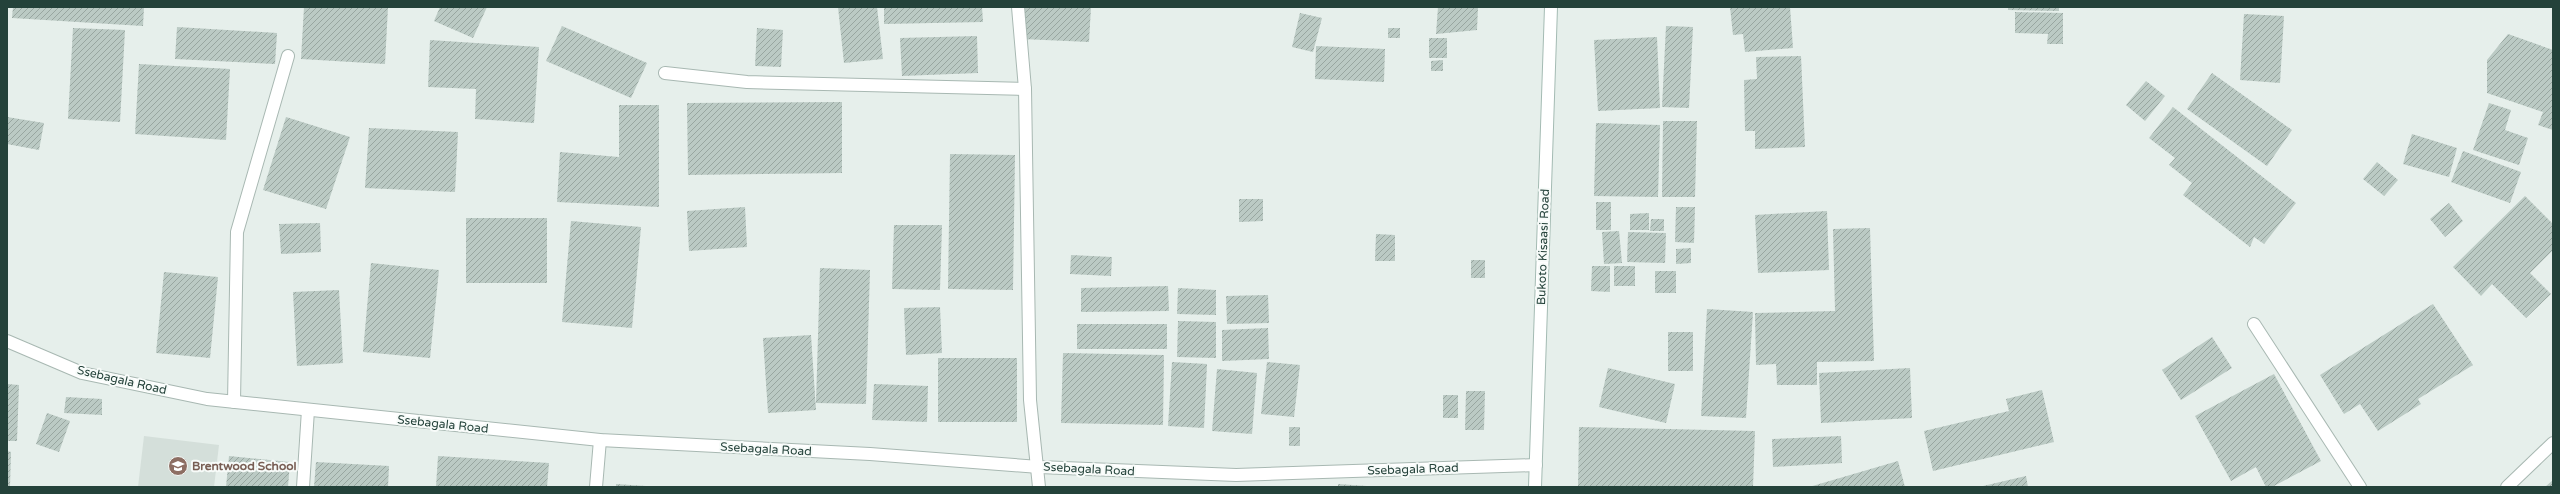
<svg xmlns="http://www.w3.org/2000/svg" width="2560" height="494" font-family="'Varela Round',sans-serif">
	<defs>
		<pattern id="building-hatch" width="6" height="6" patternUnits="userSpaceOnUse"><rect width="6" height="6" fill="#bbcac4"/><path d="M-1 1l2-2M0 6l6-6M5 7l2-2" fill="none" stroke="#98a6a0"/></pattern>
	</defs>
	<rect width="100%" height="100%" fill="#e6efeb"/>
	<!-- built -->
	<polygon fill="#d4dfda" points="144,436 219,445 214,487 138,487"/>
	<!-- building -->
	<g fill="url(#building-hatch)">
		<polygon points="13,7 144,7 143,26 12,18"/>
		<polygon points="304,7 388,7 385,64 301,59"/>
		<polygon points="440,7 487,7 473,38 434,21"/>
		<polygon points="838,7 877,7 883,59 844,63"/>
		<polygon points="884,7 982,7 983,22 884,24"/>
		<polygon points="1023,7 1091,7 1089,42 1022,39"/>
		<polygon points="1438,7 1478,7 1477,30 1436,34"/>
		<polygon points="1730,7 1790,7 1793,48 1745,52 1743,34 1733,35"/>
		<polygon points="2008,7 2059,7 2059,11 2008,10"/>
		<polygon points="2015,12 2063,13 2063,44 2047,44 2048,34 2015,33"/>
		<polygon points="1300,13 1322,18 1313,52 1292,47"/>
		<polygon points="2244,14 2284,16 2280,83 2240,80"/>
		<polygon points="562,26 647,63 631,98 546,61"/>
		<polygon points="1666,26 1693,27 1689,108 1662,107"/>
		<polygon points="177,27 277,33 275,64 175,59"/>
		<polygon points="73,28 125,30 120,122 68,119"/>
		<polygon points="757,28 783,30 781,67 755,66"/>
		<rect x="1388" y="28" width="12" height="10"/>
		<polygon points="2508,34 2553,50 2553,130 2538,125 2543,112 2487,93 2487,60"/>
		<polygon points="977,36 978,73 902,76 900,38"/>
		<polygon points="1657,37 1660,108 1598,111 1594,40"/>
		<rect x="1429" y="38" width="18" height="20"/>
		<polygon points="430,40 539,47 534,123 475,119 476,89 428,87"/>
		<polygon points="1316,46 1385,49 1384,82 1315,79"/>
		<polygon points="1801,56 1805,147 1755,149 1755,131 1745,131 1744,80 1757,79 1756,57"/>
		<polygon points="1443,60 1443,71 1431,71 1431,61"/>
		<polygon points="139,64 230,69 226,140 135,134"/>
		<polygon points="2212,73 2292,130 2267,166 2187,109"/>
		<polygon points="2146,81 2165,96 2145,121 2126,105"/>
		<polygon points="842,102 842,173 688,175 687,103"/>
		<polygon points="2489,103 2511,110 2505,130 2528,138 2519,165 2473,150"/>
		<polygon points="619,105 659,105 659,207 557,202 560,152 619,157"/>
		<polygon points="2173,107 2296,203 2264,244 2254,237 2250,247 2183,195 2192,183 2169,165 2175,158 2149,138"/>
		<polygon points="7,117 44,123 39,150 7,144"/>
		<polygon points="286,117 350,137 326,209 263,190"/>
		<polygon points="1663,121 1697,121 1695,197 1662,197"/>
		<polygon points="1596,123 1660,125 1658,197 1594,196"/>
		<polygon points="369,128 458,132 455,192 365,188"/>
		<polygon points="2412,134 2457,148 2449,177 2403,164"/>
		<polygon points="2463,151 2521,172 2510,203 2451,182"/>
		<polygon points="950,154 1015,155 1013,290 948,289"/>
		<polygon points="2377,162 2398,180 2384,196 2363,179"/>
		<polygon points="2525,196 2553,224 2553,250 2530,273 2551,294 2526,318 2492,284 2481,296 2453,267"/>
		<polygon points="1239,199 1263,199 1263,221 1239,222"/>
		<rect x="1596" y="202" width="15" height="28"/>
		<polygon points="2449,203 2463,221 2445,237 2430,219"/>
		<polygon points="745,207 747,247 689,251 687,211"/>
		<polygon points="1676,207 1695,207 1694,243 1675,242"/>
		<polygon points="1827,211 1829,270 1758,273 1755,215"/>
		<polygon points="1649,213 1649,230 1630,230 1630,214"/>
		<rect x="466" y="218" width="81" height="65"/>
		<polygon points="1651,219 1664,219 1664,231 1650,231"/>
		<polygon points="571,221 641,227 632,328 562,322"/>
		<polygon points="320,223 321,252 281,254 279,224"/>
		<polygon points="894,225 942,225 940,290 892,289"/>
		<polygon points="1870,228 1874,361 1817,362 1817,385 1777,385 1776,364 1756,365 1755,313 1835,311 1833,229"/>
		<polygon points="1619,231 1622,263 1604,264 1602,232"/>
		<polygon points="1628,232 1666,233 1665,263 1627,262"/>
		<polygon points="1376,234 1395,235 1395,261 1375,261"/>
		<polygon points="1691,248 1691,263 1676,264 1676,249"/>
		<polygon points="1071,255 1112,257 1111,276 1070,274"/>
		<rect x="1471" y="260" width="14" height="18"/>
		<polygon points="371,263 439,270 430,358 363,352"/>
		<polygon points="1592,266 1610,266 1610,292 1591,291"/>
		<rect x="1614" y="266" width="21" height="20"/>
		<polygon points="820,268 870,270 866,404 816,403"/>
		<rect x="1655" y="271" width="21" height="22"/>
		<polygon points="164,272 218,277 210,358 156,353"/>
		<polygon points="1168,286 1169,311 1081,312 1081,288"/>
		<polygon points="1178,288 1216,290 1216,315 1177,314"/>
		<polygon points="339,290 343,363 297,366 293,292"/>
		<polygon points="1268,295 1269,323 1227,324 1226,296"/>
		<polygon points="2433,304 2473,365 2418,399 2421,404 2378,431 2360,404 2344,414 2320,375"/>
		<polygon points="940,307 942,353 906,355 904,308"/>
		<polygon points="1707,309 1753,312 1746,418 1701,416"/>
		<polygon points="1178,321 1216,322 1216,358 1177,357"/>
		<rect x="1077" y="324" width="90" height="25"/>
		<polygon points="1268,328 1269,359 1222,361 1222,330"/>
		<rect x="1668" y="332" width="25" height="39"/>
		<polygon points="811,335 816,410 768,413 763,338"/>
		<polygon points="2212,337 2232,368 2181,400 2162,370"/>
		<polygon points="1063,353 1164,355 1163,425 1061,423"/>
		<rect x="938" y="358" width="79" height="64"/>
		<polygon points="1172,362 1207,364 1204,428 1168,426"/>
		<polygon points="1267,362 1300,365 1294,417 1261,414"/>
		<polygon points="1608,368 1675,384 1666,423 1599,407"/>
		<polygon points="1910,368 1912,418 1821,423 1819,373"/>
		<polygon points="1217,369 1257,373 1252,434 1212,431"/>
		<polygon points="2274,374 2321,461 2272,487 2266,487 2256,467 2231,481 2195,416"/>
		<polygon points="7,384 19,385 17,441 7,441"/>
		<polygon points="874,384 928,386 927,422 872,420"/>
		<polygon points="2042,390 2054,442 1933,471 1924,431 2009,411 2006,399"/>
		<polygon points="1466,391 1485,391 1484,430 1465,430"/>
		<rect x="1443" y="395" width="15" height="23"/>
		<polygon points="66,397 102,399 102,415 64,413"/>
		<polygon points="47,413 70,421 59,452 36,444"/>
		<rect x="1289" y="427" width="11" height="19"/>
		<polygon points="1579,427 1755,431 1753,487 1578,487"/>
		<polygon points="1841,436 1842,463 1773,467 1772,439"/>
		<polygon points="7,451 11,452 10,487 7,487"/>
		<polygon points="229,456 290,462 288,487 226,487"/>
		<polygon points="438,456 549,463 547,487 436,487"/>
		<polygon points="1898,461 1905,487 1809,487"/>
		<polygon points="316,462 389,466 388,487 314,487"/>
		<polygon points="2026,476 2028,487 1983,487 1983,486"/>
		<polygon points="2553,480 2553,487 2545,487"/>
		<polygon points="616,484 646,486 645,487 616,487"/>
		<polygon points="1338,484 1367,486 1367,487 1338,487"/>
	</g>
	<g fill="none" stroke-linecap="round" stroke-linejoin="round">
		<defs>
			<polyline id="lane" points="234,402 237,232 288,56"/>
			<g id="street">
				<polyline points="1018,7 1025,89 1030,400 1039,487"/>
				<polyline points="665,73 747,82 1025,89"/>
				<polyline points="2254,324 2360,487"/>
				<polyline points="7,341 82,373 207,399 600,440 870,454 1039,467 1236,475 1536,465"/>
				<polyline points="303,487 308,410"/>
				<polyline points="596,487 600,440"/>
				<polyline points="2507,487 2553,443"/>
			</g>
			<polyline id="secondary" points="1535,487 1551,7"/>
		</defs>
		<!-- lane casing -->
		<use href="#lane" stroke="#a8b8b2" stroke-width="14"/>
		<!-- street casing -->
		<use href="#street" stroke="#a8b8b2" stroke-width="14"/>
		<!-- secondary casing -->
		<use href="#secondary" stroke="#a4bbb3" stroke-width="14"/>
		<!-- lane -->
		<use href="#lane" stroke="#fff" stroke-width="12"/>
		<!-- street -->
		<use href="#street" stroke="#fff" stroke-width="12"/>
		<!-- secondary -->
		<use href="#secondary" stroke="#fff" stroke-width="12"/>
	</g>
	<!-- icons -->
	<defs>
		<symbol id="school-disc" viewBox="-11 -11 22 22"><circle r="9.5" fill="#8d6e63" stroke="#f7fbf9"/><path d="M0-5L7-2L0 1L-7-2ZM-4 1L0 2.5L4 1V4Q0 6-4 4Z" fill="#fff"/></symbol>
	</defs>
	<g fill-rule="evenodd">
		<use href="#school-disc" x="167" y="455" width="22" height="22"/>
	</g>
	<g text-anchor="middle" dominant-baseline="central" stroke-width="4" stroke-linejoin="round" paint-order="stroke">
		<!-- street labels -->
		<g font-size="12" fill="#24423a" stroke="#f7fbf9">
			<text transform="translate(1543 247) rotate(-88)">Bukoto Kisaasi Road</text>
			<text transform="translate(122 380) rotate(13)">Ssebagala Road</text>
			<text transform="translate(443 424) rotate(6)">Ssebagala Road</text>
			<text transform="translate(766 449) rotate(3)">Ssebagala Road</text>
			<text transform="translate(1089 469) rotate(3)">Ssebagala Road</text>
			<text transform="translate(1413 469) rotate(-2)">Ssebagala Road</text>
		</g>
		<!-- education labels -->
		<g font-size="12" font-weight="bold" fill="#785e54" stroke="#f7fbf9" text-anchor="start">
			<text x="192" y="466">Brentwood School</text>
		</g>
	</g>
	<!-- border -->
	<rect width="2560" height="494" fill="none" stroke="#24423a" stroke-width="16"/>
</svg>
